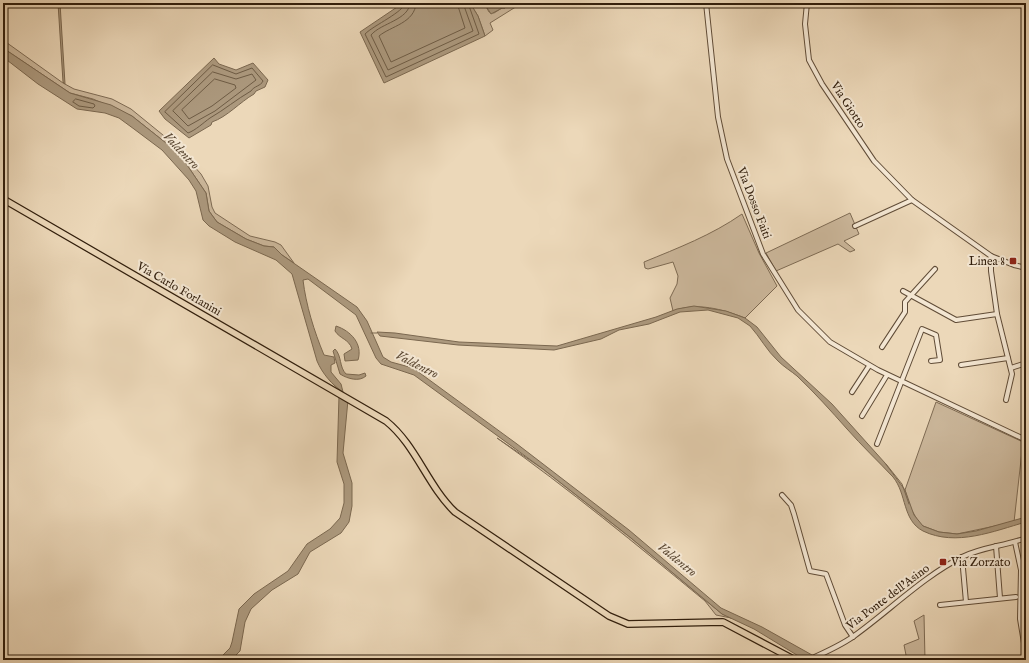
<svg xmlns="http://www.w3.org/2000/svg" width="1029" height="663" font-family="'IM FELL English',serif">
	<rect width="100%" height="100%" fill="#ecd8b9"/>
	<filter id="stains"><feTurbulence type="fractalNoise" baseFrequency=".005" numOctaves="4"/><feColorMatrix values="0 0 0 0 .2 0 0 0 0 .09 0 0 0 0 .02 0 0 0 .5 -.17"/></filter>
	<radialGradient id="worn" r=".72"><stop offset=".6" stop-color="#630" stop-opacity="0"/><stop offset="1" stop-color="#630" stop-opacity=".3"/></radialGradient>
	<!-- green -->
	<g fill="#ccb89c" stroke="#7e6b54">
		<polygon points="470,3 484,3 489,12 494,13 502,8 505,8 509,3 522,3 490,23 493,30 485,36 478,16"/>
		<polygon points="3,40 63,83 74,89 112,99 131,109 174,144 201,174 208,186 212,207 215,213 250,236 275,242 281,245 294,263 282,255 274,247 264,246 246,239 217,222 209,211 206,193 185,162 171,147 132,116 93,99 70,93 3,48"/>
		<polygon points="850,213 859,234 844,241 855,250 850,252 838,244 776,271 766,253"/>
		<path d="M742 214 759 253 777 286 745 318C722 309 697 302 673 311L670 298 677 284 678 276 673 262 648 269 645 268 644 262C678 248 712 235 742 214Z"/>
		<polygon points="936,402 1023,442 1014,522 957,534 939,532 923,526 918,521 910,507 905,490"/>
		<path d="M497 438 543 469 631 538 722 614 731 618 716 615 705 601C637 545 569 489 497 438Z"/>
		<polygon points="924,615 925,660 907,660 904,645 919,639 914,621"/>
	</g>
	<!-- water -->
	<g fill="#ac997e" stroke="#7b6850">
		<polygon points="58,3 60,3 65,84 63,82"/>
		<polygon points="403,3 470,3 478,16 485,36 384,83 360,32"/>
		<polygon points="484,3 509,3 505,8 502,8 491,14"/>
		<path d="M3 48 70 93 111 105 132 116 171 147 185 162 206 193 209 211 217 222 246 239 264 246 274 247 282 255 357 307 367 321 383 357 391 362 413 368 517 444 629 530 721 608 762 627 821 660H805L754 629 722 614 631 538 543 469 414 375 381 364 376 358 356 315 308 279 303 280C306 305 314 331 324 355L334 357 335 363 331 365V372L341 384 343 392C332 385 322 373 317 361L292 274 276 260 235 242 209 226 203 220 196 191 189 180 162 150 134 129 119 118 105 113 77 109 38 84 3 57Z"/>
		<path d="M214 58 219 64 236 70 253 63 268 80 265 87 256 91 254 94C240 102 227 117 212 122L211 125 189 138 165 119 159 111Z"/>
		<path d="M694 306 726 311 745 318 757 327 781 357 832 404 885 463 905 490 914 515 923 526 939 532 957 534 976 531 1026 517V522C994 531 956 547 923 531 902 520 907 494 893 477 878 461 862 446 847 429 831 411 815 393 797 376 791 371 784 367 778 361 767 351 760 337 750 326L738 318 708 310 680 312 649 324 619 330 601 339 554 350 458 345 380 336 377 332 395 333 459 342 557 346 656 317 677 309Z"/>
		<path d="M336 326C351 331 363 344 358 360L345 361 344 354 352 349C349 339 340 339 335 331Z"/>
		<path d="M335 349C342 356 339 367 346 374L359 375 365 373 366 376C359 382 348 379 340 374L333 351Z"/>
		<polygon points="339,396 348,400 343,453 352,483 352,506 349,522 341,533 310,552 298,574 272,590 251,609 245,622 240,651 231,660 218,660 230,648 232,642 239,609 254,594 288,571 307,544 330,529 340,518 344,503 344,484 337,462"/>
	</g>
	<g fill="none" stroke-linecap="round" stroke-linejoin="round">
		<!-- shore -->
		<g stroke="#6e5c45" stroke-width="1">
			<path d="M405 3C404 12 374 25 365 34L386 77 479 34 468 3"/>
			<path d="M410 3C409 20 381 23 371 35L388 70 473 31 463 3"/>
			<path d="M416 3C415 23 391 26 379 36L391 62 465 28 457 3"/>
			<path d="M213 65 236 74 252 68 263 81C261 86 254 86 251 91 237 99 224 110 210 118 203 123 196 130 188 133L165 112Z"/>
			<polygon points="213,72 236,79 252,74 256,80 215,111 188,126 173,111"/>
			<polygon points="215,79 235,85 236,88 212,106 189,119 182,110"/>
			<polygon points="76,99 94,104 95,106 93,108 79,106 73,102"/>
		</g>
		<!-- stream -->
		<g stroke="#7b6850" stroke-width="1">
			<polyline points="371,333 377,333"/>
			<polyline points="886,464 902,484 909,504"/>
		</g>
		<defs>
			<g id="minor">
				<polyline points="706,3 718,117 727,159 763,254 798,310 830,342 878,370 1026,440"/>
				<polyline points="807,3 805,24 809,60 822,84 874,161 912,200 991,256 1014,265 1026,268"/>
				<polyline points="855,226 912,200"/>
				<polyline points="991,256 991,271 997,314 1012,374 1006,400"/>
				<polyline points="903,291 956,320 997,314"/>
				<polyline points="882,347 905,312 905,302 935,269"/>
				<polyline points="961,365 1008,358"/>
				<polyline points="1011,368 1026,363"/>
				<polyline points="852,392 869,366"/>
				<polyline points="862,416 887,375"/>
				<polyline points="877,444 922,329 936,335 940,360 931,361"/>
				<polyline points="782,495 791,505 794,514 810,571 826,574 845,625 853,637"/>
				<polyline points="1015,542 1021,570 1020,619 1026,655"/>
				<polyline points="996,546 1000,598"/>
				<polyline points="962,557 966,602"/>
				<polyline points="940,605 1016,597"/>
				<path d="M808 660C824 653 840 646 854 636 889 611 924 576 962 557 982 547 1005 546 1026 538"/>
			</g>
			<path id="major" d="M3 199 386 421C416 445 427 485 455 512L609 616 628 624 723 622 795 660"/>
		</defs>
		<!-- minor casing -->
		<use href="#minor" stroke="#604c37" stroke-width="6"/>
		<!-- major casing -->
		<use href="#major" stroke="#311e0c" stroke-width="8"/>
		<!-- minor -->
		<use href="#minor" stroke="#f3e6d2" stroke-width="4"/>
		<!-- major -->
		<use href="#major" stroke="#ecd8b9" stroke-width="5.5"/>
	</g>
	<!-- markers -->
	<g fill="#8f2418" stroke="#f3e6d2" stroke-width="1.5">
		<rect x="1009" y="257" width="8" height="8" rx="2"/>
		<rect x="939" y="558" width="8" height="8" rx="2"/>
	</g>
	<g text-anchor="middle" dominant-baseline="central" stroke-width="4" stroke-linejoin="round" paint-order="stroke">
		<!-- street labels -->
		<g font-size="12" fill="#311e0c" stroke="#f3e6d2">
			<text transform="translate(848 105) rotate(57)">Via Giotto</text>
			<text transform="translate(754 203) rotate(69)">Via Dosso Faiti</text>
			<text transform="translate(179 289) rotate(30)">Via Carlo Forlanini</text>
			<text transform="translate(888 597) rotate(-37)">Via Ponte dell'Asino</text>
		</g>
		<!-- poi labels -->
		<g font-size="12" fill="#311e0c" stroke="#f3e6d2" text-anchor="end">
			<text x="1005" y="261">Linea 8</text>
			<text x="951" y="562" text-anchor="start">Via Zorzato</text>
		</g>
		<!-- water labels -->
		<g font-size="13" font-style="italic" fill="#5c4934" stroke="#f3e6d2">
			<text transform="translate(181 151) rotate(46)">Valdentro</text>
			<text transform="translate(417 365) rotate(27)">Valdentro</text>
			<text transform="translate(677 560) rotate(39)">Valdentro</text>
		</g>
	</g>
	<!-- margin -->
	<rect width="1029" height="663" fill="none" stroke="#ecd8b9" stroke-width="16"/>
	<rect x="4" y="4" width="1021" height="655" fill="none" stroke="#311e0c" stroke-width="2"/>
	<rect x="8" y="8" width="1013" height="647" fill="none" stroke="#311e0c"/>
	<rect width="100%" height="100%" filter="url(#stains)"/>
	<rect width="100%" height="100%" fill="url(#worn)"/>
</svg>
